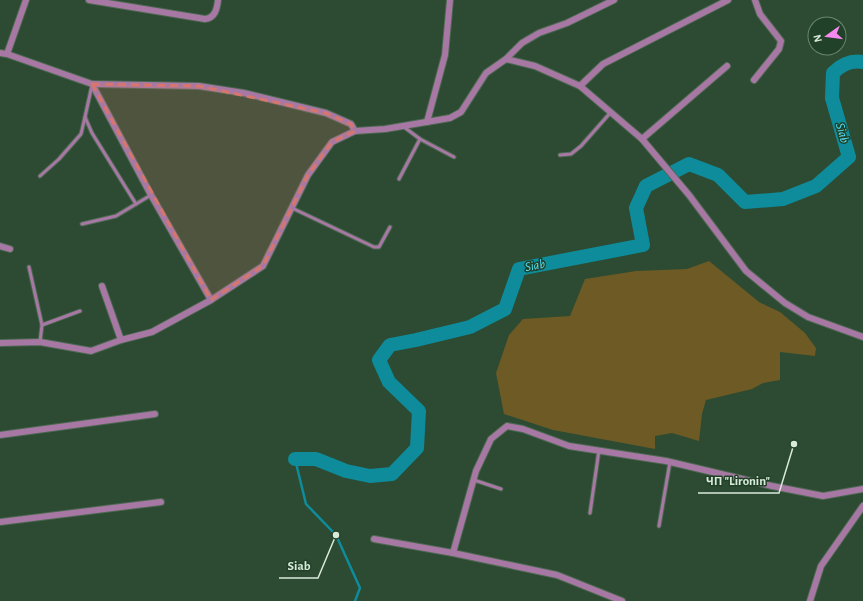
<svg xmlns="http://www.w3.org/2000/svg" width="863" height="601" font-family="'Alegreya Sans',sans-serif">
	<rect width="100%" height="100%" fill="#2c4b32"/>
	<!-- green -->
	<polygon fill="#6d5a25" points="709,261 759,302 780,312 805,333 816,348 815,356 780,352 780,380 763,383 752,389 706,400 702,414 699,441 672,433 655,436 655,449 553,430 504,414 496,373 509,335 523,319 570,316 585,279 636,271 687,269"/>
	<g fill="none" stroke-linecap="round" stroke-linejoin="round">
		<!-- stream -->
		<polyline stroke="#0e8c9c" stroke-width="2.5" points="295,459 306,504 336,535 360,588 355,601"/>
		<!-- river -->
		<path stroke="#0e8c9c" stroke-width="14" d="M295 459H316L346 471 370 476 392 474 417 448 419 411 389 382 379 360 390 345 416 340 470 327 505 309 519 269 643 245 636 208 646 186 689 164 718 175 745 202 783 199 816 186 849 157 832 98 833 73C841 65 851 60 863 62"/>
		<defs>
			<g id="service">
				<polyline points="92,85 85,117 92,133 136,204"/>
				<polyline points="420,139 454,157"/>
				<polyline points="560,155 571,154 581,146 611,112"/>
				<polyline points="40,176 59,159 81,134 85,117"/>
				<polyline points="399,179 420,139 404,127"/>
				<polyline points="292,208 374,247 379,247 390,227"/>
				<polyline points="82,224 116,216 151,195"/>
				<polyline points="29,267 42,325"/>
				<polyline points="40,342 42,325 80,311"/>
				<polyline points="474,480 501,489"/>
				<polyline points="590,513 599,450"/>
				<polyline points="659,526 670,462"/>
			</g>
			<g id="minor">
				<path d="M89 0 205 19C215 18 217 9 218 0"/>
				<polyline points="0,53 7,54 92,84 151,195 211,300"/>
				<polyline points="7,54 26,0"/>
				<polyline points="506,59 522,43 539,33 567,23 614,0"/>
				<polyline points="754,80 779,49 781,41 760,14 755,0"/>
				<polyline points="92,84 199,86 244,93 326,113 351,124 355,131"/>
				<polyline points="580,86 603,64 728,0"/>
				<polyline points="427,122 445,55 450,0"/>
				<polyline points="642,139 727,66"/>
				<polyline points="0,246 10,249"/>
				<polyline points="102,286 121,340"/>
				<polyline points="0,343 40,342 91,351 121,340 152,332 211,300 263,266 308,175 332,142 355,131 385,129 450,118 461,112 486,73 506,59 535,66 580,86 642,139 689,195 746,271 785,303 808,317 863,337"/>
				<polyline points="0,435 155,414"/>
				<polyline points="0,522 161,502"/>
				<polyline points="374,539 453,553 557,575 622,601"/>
				<polyline points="453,553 476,471 491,439 507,426 523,429 569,446 666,461 772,486 823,496 863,489"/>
				<polyline points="810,601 821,566 863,506"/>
			</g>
		</defs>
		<!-- service casing -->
		<use href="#service" stroke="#4b6850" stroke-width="5"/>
		<!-- minor casing -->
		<use href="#minor" stroke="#4b6850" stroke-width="8"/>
		<!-- service -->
		<use href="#service" stroke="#a778a3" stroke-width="3"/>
		<!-- minor -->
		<use href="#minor" stroke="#a778a3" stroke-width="6"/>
	</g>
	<!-- marked area -->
	<path fill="#d7766f" fill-opacity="0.2" stroke="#d7766f" stroke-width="3" stroke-dasharray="8 5" stroke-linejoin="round" d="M92 84 199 86 326 113 351 124 355 131 332 142 308 175 263 266 211 300Z"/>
	<g text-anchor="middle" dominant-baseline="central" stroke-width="3" stroke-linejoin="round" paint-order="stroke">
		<!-- water labels -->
		<g font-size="13" font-style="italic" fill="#56e3f9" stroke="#214128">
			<text transform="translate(842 133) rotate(74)">Siab</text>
			<text transform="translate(535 266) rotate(-11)">Siab</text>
		</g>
	</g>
	<!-- callouts -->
	<path fill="none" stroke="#d8eada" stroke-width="1.5" d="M794 444L779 493H698M336 535L318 578H279"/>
	<g fill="#d8eada" stroke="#214128" stroke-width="1.5">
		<circle cx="794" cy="444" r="4"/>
		<circle cx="336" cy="535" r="4"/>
	</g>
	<g font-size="13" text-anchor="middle" font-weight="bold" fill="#d8eada" stroke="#214128" stroke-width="3" stroke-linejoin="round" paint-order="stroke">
		<text x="738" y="485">ЧП "Lironin"</text>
		<text x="299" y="570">Siab</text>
	</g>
	<!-- north arrow -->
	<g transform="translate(827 36) rotate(256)"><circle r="19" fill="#214128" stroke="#6a856f"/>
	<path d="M0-3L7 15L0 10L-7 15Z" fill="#f589ef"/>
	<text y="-6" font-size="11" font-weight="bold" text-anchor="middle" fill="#d8eada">N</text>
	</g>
</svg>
